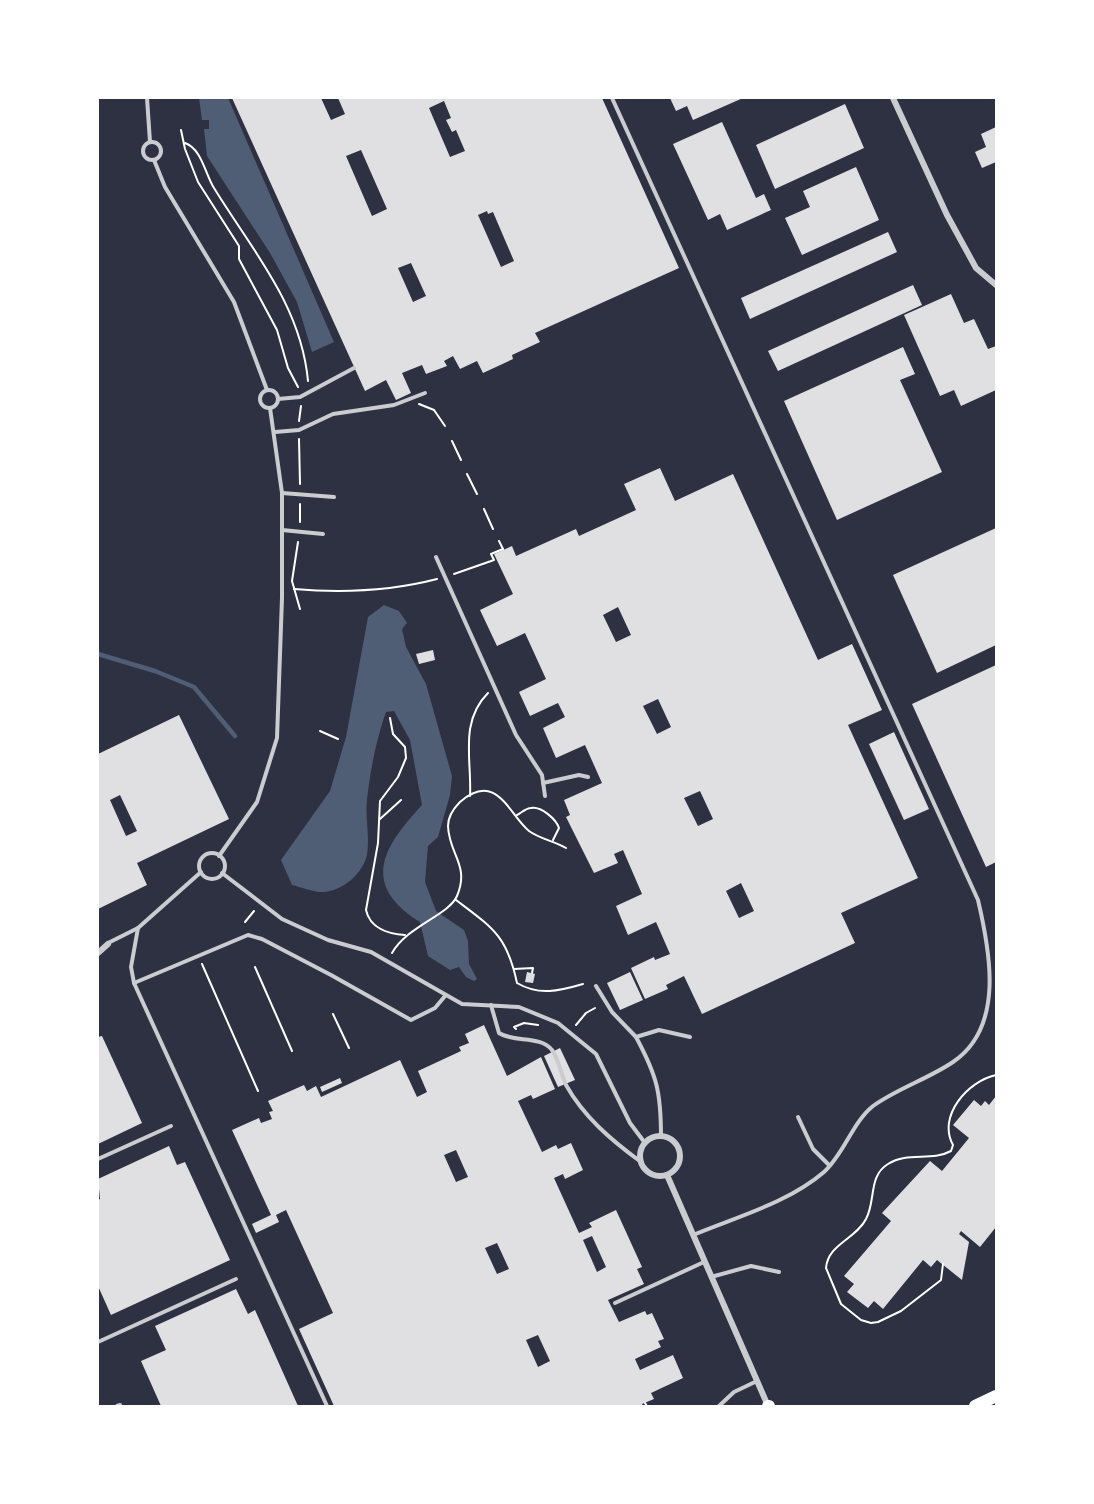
<svg xmlns="http://www.w3.org/2000/svg" width="1094" height="1504" font-family="Commissioner,sans-serif">
	<rect width="100%" height="100%" fill="#2d3142"/>
	<!-- water -->
	<g fill="#4f5d75">
		<polygon points="199,98 228,98 334,342 312,352 297,302 270,253 207,156 204,129 209,129 209,120 202,120"/>
		<path d="M384 605 399 611 407 623 402 629 406 647 426 684 452 776 450 795 438 837 428 846 425 882 436 911 464 930 468 941 469 964 477 979 474 981 466 977 459 967 450 970 428 956 420 922C359 884 384 846 422 805L410 740 394 711 386 712C377 737 370 771 367 800 365 818 370 837 367 855 363 873 343 891 324 892 315 893 301 887 292 885L281 860 330 791 346 737 368 617Z"/>
	</g>
	<g fill="none" stroke-linecap="round" stroke-linejoin="round">
		<!-- stream -->
		<polyline stroke="#4f5d75" stroke-width="4.5" points="98,654 155,671 194,687 235,736"/>
	</g>
	<!-- building -->
	<g fill="#e0e0e3" fill-rule="evenodd">
		<path d="M232 98H321L331 120 345 114 338 98H602L679 268 535 333 540 342 512 355 513 359 483 373 477 361 460 369 453 356 444 361 447 366 426 374 422 365 402 373 411 393 396 400 386 380 365 391ZM444 101 451 118 446 120 452 132 456 130 465 151 450 157 429 108ZM361 150 387 209 372 216 346 156ZM487 211 488 214 493 212 514 261 501 267 478 215ZM411 263 426 296 413 302 398 268Z"/>
		<polygon points="670,98 743,98 693,120 687,106 676,111"/>
		<polygon points="845,104 864,148 775,189 756,145"/>
		<polygon points="722,122 756,198 764,194 771,210 727,230 720,214 708,220 673,144"/>
		<polygon points="996,127 996,162 982,168 975,152 986,147 981,134"/>
		<polygon points="856,167 879,220 802,255 785,218 810,207 803,191"/>
		<polygon points="888,232 897,252 750,319 741,298"/>
		<polygon points="913,285 922,305 778,371 768,351"/>
		<polygon points="951,294 964,323 974,319 988,349 996,346 996,390 961,406 954,390 940,396 904,315"/>
		<polygon points="903,347 915,374 900,380 942,472 837,520 784,401"/>
		<path d="M660 468 675 501 733 474 818 660 852 644 882 710 848 725 918 878 841 913 855 943 702 1014 684 976 666 985 668 989 645 999 631 968 654 957 655 960 670 954 656 922 628 935 616 906 642 894 623 850 614 854 618 863 594 873 566 817 570 815 564 800 602 783 585 745 556 758 543 728 565 717 558 703 530 716 519 692 546 679 525 633 497 646 480 610 513 594 494 554 512 546 516 556 576 529 579 536 636 510 624 484ZM618 607 631 635 616 642 603 615ZM658 699 671 727 657 734 643 706ZM700 791 713 819 698 826 684 798ZM741 883 754 911 739 918 726 891Z"/>
		<polygon points="996,528 996,645 937,673 893,575"/>
		<polygon points="433,650 435,660 419,664 416,654"/>
		<polygon points="996,665 996,862 986,867 912,704"/>
		<path d="M179 715 229 819 137 863 147 885 98 909V754ZM120 795 137 831 126 836 110 800Z"/>
		<polygon points="894,732 929,809 904,820 869,744"/>
		<polygon points="527,972 535,974 533,983 525,982"/>
		<polygon points="630,972 643,1000 620,1010 607,983"/>
		<path d="M484 1025 507 1076 541 1057 555 1089 533 1099 531 1095 518 1101 542 1152 556 1145 558 1149 571 1143 583 1170 565 1179 563 1174 554 1178 579 1233 592 1227 589 1223 616 1210 642 1267 637 1269 644 1284 608 1300 619 1322 645 1311 647 1315 652 1313 664 1339 658 1341 661 1347 635 1359 640 1370 673 1355 683 1378 651 1393 654 1399 642 1404 643 1406H334L299 1329 333 1313 286 1210 276 1215 279 1222 256 1233 252 1224 271 1215 232 1130 259 1118 261 1123 272 1119 269 1112 273 1111 268 1101 304 1085 307 1091 316 1086 321 1097 400 1060 417 1097 427 1092 418 1071 461 1051 459 1047 469 1043 465 1034ZM456 1150 468 1177 456 1182 444 1155ZM592 1236 606 1267 597 1272 583 1240ZM497 1243 509 1269 497 1274 485 1248ZM538 1335 550 1361 538 1367 526 1340Z"/>
		<polygon points="102,1036 142,1123 98,1144 98,1037"/>
		<polygon points="560,1048 575,1080 558,1087 544,1056"/>
		<polygon points="340,1078 342,1083 322,1092 320,1087"/>
		<polygon points="996,1096 996,1227 980,1247 961,1231 959,1234 969,1242 962,1280 937,1260 931,1267 923,1260 883,1309 874,1301 868,1308 847,1292 854,1284 844,1276 891,1221 882,1213 930,1161 942,1171 969,1138 953,1125 974,1100 981,1106 985,1101 989,1105"/>
		<polygon points="169,1146 177,1165 185,1162 230,1260 111,1315 98,1286 98,1200 100,1199 98,1179"/>
		<polygon points="236,1289 248,1314 255,1310 298,1406 161,1406 141,1361 166,1350 155,1326"/>
	</g>
	<g fill="none" stroke-linecap="round" stroke-linejoin="round">
		<!-- path -->
		<g stroke="#fff" stroke-width="2">
			<polyline points="181,130 185,149 198,182 239,246 239,259 277,330 288,368 298,387"/>
			<path d="M185 143C202 149 205 174 214 188 252 250 301 305 308 381"/>
			<polyline points="419,404 434,410 445,426"/>
			<polyline points="299,421 301,406"/>
			<polyline points="299,439 300,484"/>
			<polyline points="452,441 461,460"/>
			<polyline points="467,474 477,494"/>
			<polyline points="484,509 493,529"/>
			<polyline points="300,522 300,504"/>
			<polyline points="499,541 503,549"/>
			<polyline points="298,542 292,581 300,609"/>
			<polyline points="454,574 494,560 491,554 503,549"/>
			<path d="M294 589C342 593 391 591 437 579"/>
			<path d="M390 718 393 734 405 747 406 758 398 777 380 801 378 843 366 910C370 928 388 934 405 935"/>
			<polyline points="320,731 338,739"/>
			<path d="M470 796C472 760 459 722 488 693"/>
			<path d="M517 815C521 813 526 808 531 808 541 806 556 819 559 828L553 840"/>
			<polyline points="380,819 401,800"/>
			<path d="M456 900C493 928 507 936 517 983 539 996 559 991 583 984"/>
			<polyline points="245,922 254,911"/>
			<path d="M392 953C407 926 449 915 457 896 470 865 449 855 448 826 448 817 454 808 460 802 497 770 509 815 529 831 540 839 554 841 566 848"/>
			<polyline points="202,964 258,1091"/>
			<polyline points="255,967 292,1051"/>
			<polyline points="514,969 533,968 532,973"/>
			<polyline points="333,1014 349,1048"/>
			<polyline points="576,1025 586,1013 595,1008"/>
			<polyline points="516,1029 514,1027 524,1023 538,1025"/>
			<path d="M943 1264 941 1280 901 1311 878 1322 871 1323 861 1320 841 1304 826 1268C828 1244 856 1239 866 1219 876 1201 868 1176 888 1164 908 1151 931 1162 951 1151L953 1145C937 1116 968 1081 996 1075"/>
			<polyline points="645,1403 647,1406"/>
		</g>
		<!-- service -->
		<g stroke="#caccd0" stroke-width="4">
			<polyline points="147,98 150,142"/>
			<path d="M612 98 978 900C990 951 1005 1027 953 1062 928 1079 898 1088 873 1106 852 1123 844 1154 824 1172 788 1203 736 1217 693 1235"/>
			<circle cx="152" cy="151" r="9"/>
			<polyline points="154,160 165,187 234,302 267,390"/>
			<circle cx="269" cy="399" r="9"/>
			<polyline points="278,399 300,397 354,368"/>
			<polyline points="275,432 299,430 333,414 394,405 425,393"/>
			<polyline points="282,493 334,497"/>
			<polyline points="282,530 323,534"/>
			<polyline points="436,557 516,735 542,775 545,796"/>
			<polyline points="543,783 579,775 588,777"/>
			<circle cx="212" cy="866" r="13"/>
			<polyline points="219,856 257,802 277,738 282,598 282,493 270,408"/>
			<polyline points="222,873 282,919 328,940 371,952 462,1004 519,1007 558,1023 596,1054 630,1123 645,1143"/>
			<polyline points="138,928 131,967 134,983 327,1406"/>
			<polyline points="108,943 138,928 201,872"/>
			<polyline points="134,983 248,935 262,939 331,975 411,1020 435,1008 445,996"/>
			<polyline points="596,986 612,1012 636,1037"/>
			<path d="M491 1005 499 1033C514 1043 540 1035 552 1050 559 1060 561 1074 566 1085 584 1117 611 1140 641 1162"/>
			<polyline points="798,1117 813,1149 829,1165"/>
			<path d="M661 1137C661 1092 657 1076 636 1037L659 1030 690 1037"/>
			<polyline points="98,1159 171,1126"/>
			<polyline points="711,1277 751,1266 779,1272"/>
			<polyline points="615,1303 704,1262"/>
			<polyline points="98,1342 236,1279"/>
			<polyline points="117,1406 120,1405"/>
			<polyline points="719,1406 734,1392 757,1381"/>
		</g>
		<!-- minor -->
		<g stroke="#caccd0" stroke-width="6">
			<polyline points="893,98 947,215 976,268 996,285"/>
			<polyline points="98,953 108,944"/>
			<circle cx="660" cy="1156" r="20"/>
			<polyline points="667,1175 768,1406"/>
		</g>
		<!-- primary -->
		<g stroke="#fff" stroke-width="12">
			<polyline points="768,1406 769,1406"/>
			<polyline points="975,1406 996,1396"/>
		</g>
	</g>
	<!-- border -->
	<rect width="1094" height="1504" fill="none" stroke="#ffffff" stroke-width="198"/>
</svg>
